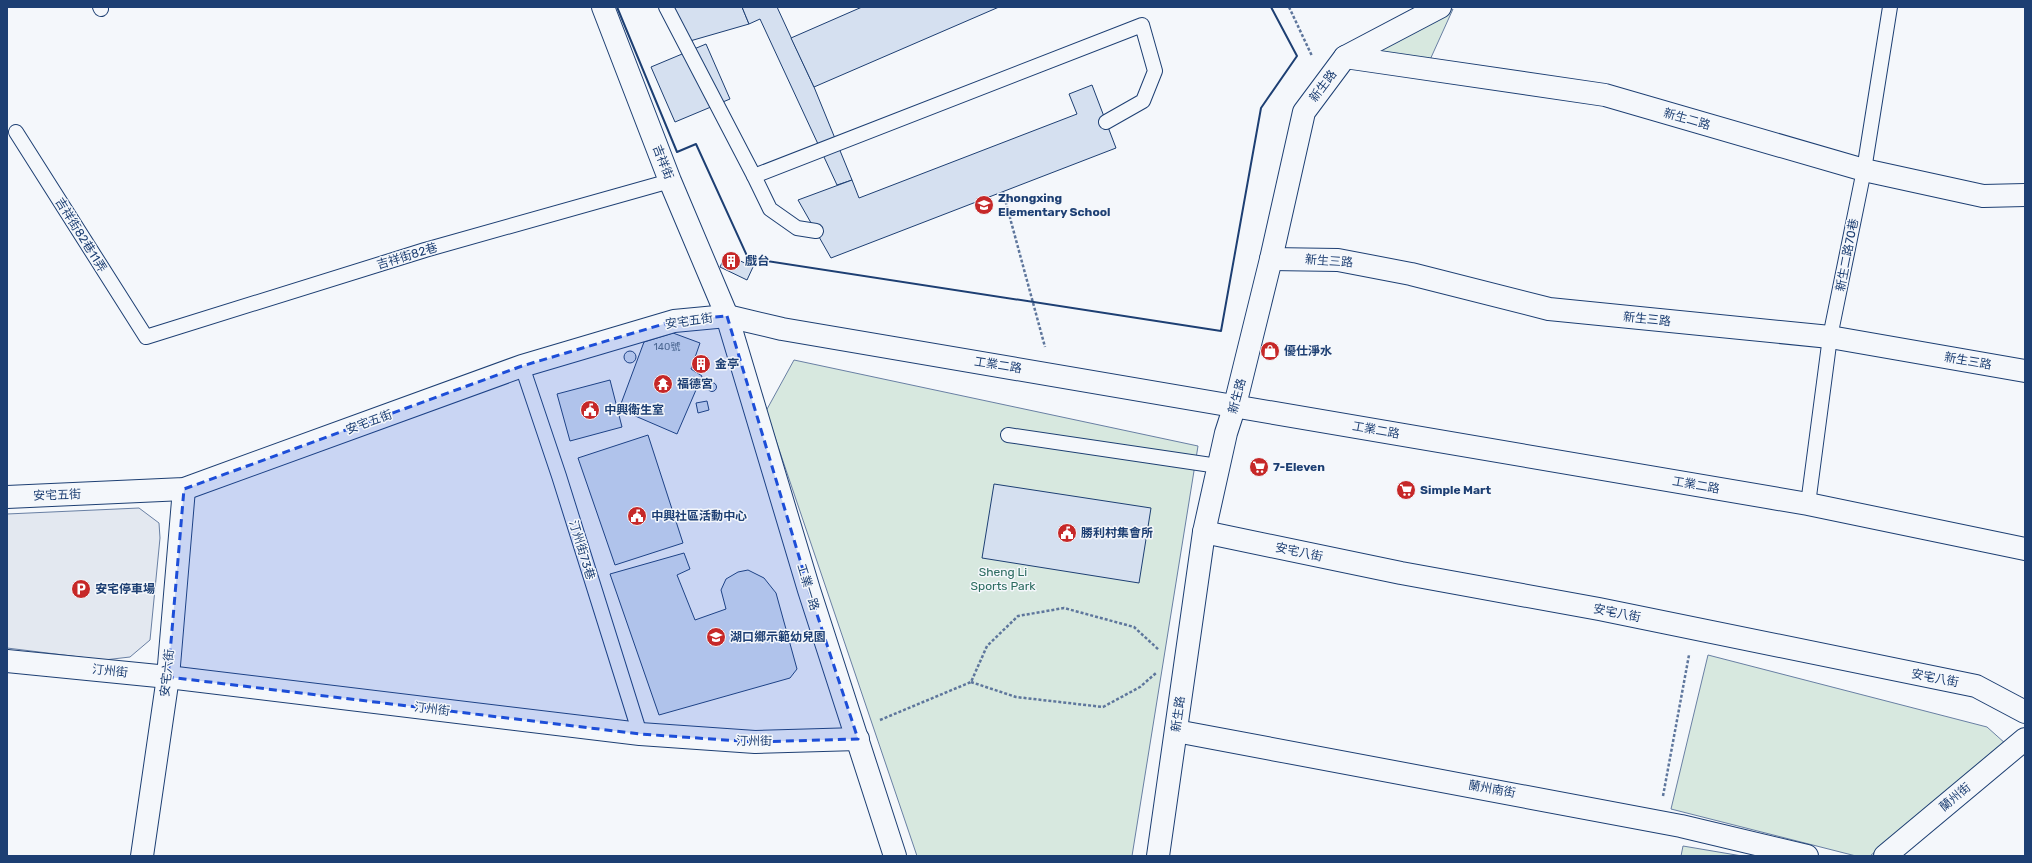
<svg xmlns="http://www.w3.org/2000/svg" width="2032" height="863" font-family="Rubik,'Noto Sans TC',sans-serif">
	<rect width="100%" height="100%" fill="#f4f7fb"/>
	<!-- green -->
	<g fill="#d7e8df" stroke="#687fa3">
		<polygon points="1453,9 1429,62 1369,51"/>
		<polygon points="794,360 1198,446 1132,856 917,856 766,411"/>
		<polygon points="1708,655 1987,727 2006,744 1870,856 1856,856 1671,809"/>
		<polygon points="1683,846 1742,856 1681,856"/>
	</g>
	<!-- parking -->
	<polygon fill="#e3e8f0" stroke="#687fa3" points="139,508 159,523 160,538 150,640 130,657 104,660 7,648 7,514"/>
	<!-- building -->
	<g fill="#d5e0f0" stroke="#1d3f73">
		<polygon points="673,7 742,7 749,24 690,41"/>
		<polygon points="742,7 777,7 814,87 852,180 837,185 760,19 749,24"/>
		<polygon points="862,7 999,7 814,87 791,38"/>
		<polygon points="706,44 730,99 675,122 651,67"/>
		<polygon points="1092,85 1116,148 831,258 798,200 852,180 859,198 1077,114 1069,94"/>
		<polygon points="726,254 753,267 747,280 720,267"/>
		<polygon points="673,333 700,343 691,369 702,376 677,434 619,409 644,342"/>
		<circle cx="630" cy="357" r="6"/>
		<circle cx="701" cy="364" r="6"/>
		<polygon points="610,380 622,427 570,441 557,394"/>
		<circle cx="712" cy="387" r="4.5"/>
		<polygon points="707,401 709,410 698,413 696,403"/>
		<polygon points="648,435 683,543 615,565 578,458"/>
		<polygon points="994,484 1151,508 1139,583 982,558"/>
		<polygon points="684,553 690,569 677,575 695,620 726,609 721,590 726,579 738,572 748,570 764,578 776,593 797,669 790,678 659,715 610,574"/>
	</g>
	<g fill="none" stroke-linecap="round" stroke-linejoin="round">
		<defs>
			<g id="lane">
				<polyline points="100,7 101,9"/>
				<polyline points="666,7 754,176 1142,25 1155,71 1143,101 1106,122"/>
				<polyline points="16,132 146,337 425,250 670,181"/>
				<polyline points="754,176 770,209 797,228 816,231"/>
				<polyline points="522,366 559,476 640,734"/>
				<polyline points="1008,435 1218,466"/>
				<polyline points="1808,504 1830,337 1864,170 1890,7"/>
			</g>
			<g id="street">
				<polyline points="603,7 670,181 727,316 809,590 895,856"/>
				<polyline points="1345,57 1605,95 1864,170 1983,196 2025,195"/>
				<polyline points="1271,259 1338,260 1411,274 1549,309 1830,337 2025,371"/>
				<polyline points="7,497 184,489 522,366 674,321 727,316 782,329 1808,504 2025,549"/>
				<polyline points="1204,532 1401,573 1599,609 1976,686 2025,712"/>
				<polyline points="7,661 168,677 640,734 755,742 858,739"/>
				<polyline points="1176,731 1681,826 1807,856"/>
				<polyline points="142,856 168,677 184,489"/>
				<polyline points="1158,856 1204,532 1226,433 1235,405 1271,259 1304,112 1345,57 1440,7"/>
				<polyline points="1885,856 2025,739"/>
			</g>
		</defs>
		<!-- lane casing -->
		<use href="#lane" stroke="#1d3f73" stroke-width="16"/>
		<!-- street casing -->
		<use href="#street" stroke="#1d3f73" stroke-width="24"/>
		<!-- path -->
		<g stroke="#5e769c" stroke-width="2.5" stroke-dasharray="3 2" stroke-linecap="butt">
			<polyline points="1289,7 1312,56"/>
			<polyline points="1003,192 1045,347"/>
			<polyline points="971,682 1016,697 1103,707 1140,687 1156,673"/>
			<polyline points="880,720 971,682 987,646 1018,616 1064,608 1134,627 1159,650"/>
			<polyline points="1663,796 1689,655"/>
		</g>
		<!-- lane -->
		<use href="#lane" stroke="#f4f7fb" stroke-width="14"/>
		<!-- street -->
		<use href="#street" stroke="#f4f7fb" stroke-width="22"/>
		<!-- wall -->
		<g stroke="#1d3f73" stroke-width="2">
			<polyline points="617,7 677,152 696,144 748,258 1221,331 1261,108 1297,56 1271,7"/>
			<polyline points="1118,7 1119,7"/>
		</g>
	</g>
	<!-- marked area -->
	<path fill="#1d4ed8" fill-opacity="0.2" stroke="#1d4ed8" stroke-width="3" stroke-dasharray="8 5" stroke-linejoin="round" d="M727 316 809 590 858 739 755 742 640 734 168 677 184 489 522 366 674 321Z"/>
	<!-- icons -->
	<defs>
		<symbol id="school-disc" viewBox="-11 -11 22 22"><circle r="9.5" fill="#c62828" stroke="#f4f7fb"/><path d="M0-5L7-2L0 1L-7-2ZM-4 1L0 2.5L4 1V4Q0 6-4 4Z" fill="#fff"/></symbol>
		<symbol id="building-disc" viewBox="-11 -11 22 22"><circle r="9.5" fill="#c62828" stroke="#f4f7fb"/><path d="M-4-6H4V6H1V3H-1V6H-4ZM-2.5-4.3h1.7v1.8h-1.7ZM.8-4.3h1.7v1.8H.8ZM-2.5-1h1.7V.8h-1.7ZM.8-1h1.7V.8H.8Z" fill="#fff"/></symbol>
		<symbol id="shop-disc" viewBox="-11 -11 22 22"><circle r="9.5" fill="#c62828" stroke="#f4f7fb"/><path d="M-5-2.5h2.3a2.7 3.5 0 0 1 5.4 0H5L5.5 6h-11ZM-1.5-2.5h3a1.5 2.3 0 0 0-3 0Z" fill="#fff"/></symbol>
		<symbol id="temple-disc" viewBox="-11 -11 22 22"><circle r="9.5" fill="#c62828" stroke="#f4f7fb"/><path d="M0-6L5-2H3V0L6.5 2.5H4V6H1.5V3h-3V6H-4V2.5H-6.5L-3 0V-2H-5Z" fill="#fff"/></symbol>
		<symbol id="civic-disc" viewBox="-11 -11 22 22"><circle r="9.5" fill="#c62828" stroke="#f4f7fb"/><path d="M-.6-6.5H3V-4.5H.6V-3L4-1V1h2V6H-6V1h2V-1L-.6-3ZM-1.2 2.5V6h2.4V2.5Z" fill="#fff"/></symbol>
		<symbol id="supermarket-disc" viewBox="-11 -11 22 22"><circle r="9.5" fill="#c62828" stroke="#f4f7fb"/><path d="M-6-5.5h2.5l.6 2H6L4.5 2H-2.5L-4.4-4H-6ZM-1.5 3.2a1.3 1.3 0 1 0 .1 0ZM3 3.2a1.3 1.3 0 1 0 .1 0Z" fill="#fff"/></symbol>
		<symbol id="parking-disc" viewBox="-11 -11 22 22"><circle r="9.5" fill="#c62828" stroke="#f4f7fb"/><path d="M-3.5-5.5H1a3.5 3.5 0 0 1 0 7H-1V5.5H-3.5ZM-1-3.4V-.6H.8a1.4 1.4 0 0 0 0-2.8Z" fill="#fff"/></symbol>
	</defs>
	<g fill-rule="evenodd">
		<use href="#school-disc" x="973" y="194" width="22" height="22"/>
		<use href="#building-disc" x="720" y="250" width="22" height="22"/>
		<use href="#shop-disc" x="1259" y="340" width="22" height="22"/>
		<use href="#building-disc" x="690" y="353" width="22" height="22"/>
		<use href="#temple-disc" x="652" y="373" width="22" height="22"/>
		<use href="#civic-disc" x="579" y="399" width="22" height="22"/>
		<use href="#supermarket-disc" x="1248" y="456" width="22" height="22"/>
		<use href="#supermarket-disc" x="1395" y="479" width="22" height="22"/>
		<use href="#civic-disc" x="626" y="505" width="22" height="22"/>
		<use href="#civic-disc" x="1056" y="522" width="22" height="22"/>
		<use href="#parking-disc" x="70" y="578" width="22" height="22"/>
		<use href="#school-disc" x="705" y="626" width="22" height="22"/>
	</g>
	<g text-anchor="middle" dominant-baseline="central" stroke-width="3" stroke-linejoin="round" paint-order="stroke">
		<!-- number labels -->
		<g font-size="10" fill="#4b6792">
			<text x="667" y="347">140號</text>
		</g>
		<!-- street labels -->
		<g font-size="12" fill="#1d3f73" stroke="#f4f7fb">
			<text transform="translate(1323 86) rotate(-53)">新生路</text>
			<text transform="translate(1687 119) rotate(16)">新生二路</text>
			<text transform="translate(663 162) rotate(69)">吉祥街</text>
			<text transform="translate(81 235) rotate(58)">吉祥街82巷11弄</text>
			<text transform="translate(1847 255) rotate(-79)">新生二路70巷</text>
			<text transform="translate(407 256) rotate(-17)">吉祥街82巷</text>
			<text transform="translate(1329 261) rotate(4)">新生三路</text>
			<text transform="translate(1647 319) rotate(6)">新生三路</text>
			<text transform="translate(689 321) rotate(-8)">安宅五街</text>
			<text transform="translate(1968 361) rotate(10)">新生三路</text>
			<text transform="translate(998 365) rotate(9)">工業二路</text>
			<text transform="translate(1237 396) rotate(-75)">新生路</text>
			<text transform="translate(369 422) rotate(-20)">安宅五街</text>
			<text transform="translate(1376 430) rotate(10)">工業二路</text>
			<text transform="translate(1696 485) rotate(10)">工業二路</text>
			<text transform="translate(57 495) rotate(-2)">安宅五街</text>
			<text transform="translate(582 550) rotate(73)">汀州街73巷</text>
			<text transform="translate(1299 552) rotate(12)">安宅八街</text>
			<text transform="translate(808 587) rotate(73)">工業一路</text>
			<text transform="translate(1617 613) rotate(11)">安宅八街</text>
			<text transform="translate(110 671) rotate(6)">汀州街</text>
			<text transform="translate(167 673) rotate(-84)">安宅六街</text>
			<text transform="translate(1935 678) rotate(11)">安宅八街</text>
			<text transform="translate(432 709) rotate(7)">汀州街</text>
			<text transform="translate(1178 714) rotate(-82)">新生路</text>
			<text transform="translate(754 741) rotate(1)">汀州街</text>
			<text transform="translate(1492 789) rotate(10)">蘭州南街</text>
			<text transform="translate(1955 797) rotate(-40)">蘭州街</text>
		</g>
		<!-- poi labels -->
		<g font-size="12" font-weight="bold" fill="#1d3f73" stroke="#f4f7fb" text-anchor="start">
			<text x="998" y="198">Zhongxing<tspan x="998" dy="14">Elementary School</tspan></text>
			<text x="745" y="261">戲台</text>
			<text x="1284" y="351">優仕淨水</text>
			<text x="715" y="364">金亭</text>
			<text x="677" y="384">福德宮</text>
			<text x="604" y="410">中興衛生室</text>
			<text x="1273" y="467">7-Eleven</text>
			<text x="1420" y="490">Simple Mart</text>
			<text x="651" y="516">中興社區活動中心</text>
			<text x="1081" y="533">勝利村集會所</text>
			<text x="95" y="589">安宅停車場</text>
			<text x="730" y="637">湖口鄉示範幼兒園</text>
		</g>
		<!-- park labels -->
		<g font-size="12" fill="#2c6c60" stroke="#f4f7fb">
			<text x="1003" y="572">Sheng Li<tspan x="1003" dy="14">Sports Park</tspan></text>
		</g>
	</g>
	<!-- border -->
	<rect width="2032" height="863" fill="none" stroke="#1d3f73" stroke-width="16"/>
</svg>
